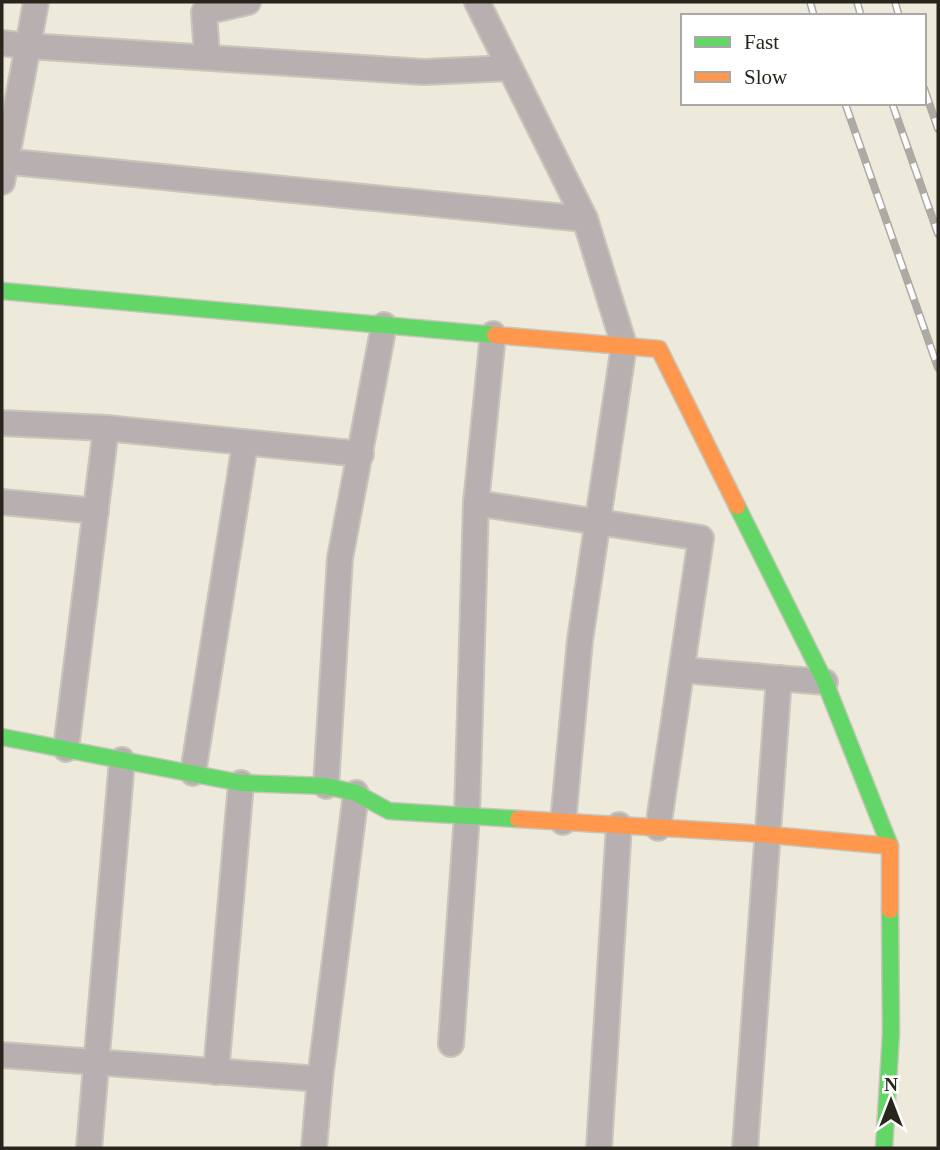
<svg xmlns="http://www.w3.org/2000/svg" width="940" height="1150" font-family="'Times New Roman',serif">
	<rect width="100%" height="100%" fill="#edeadc"/>
	<g fill="none" stroke-linecap="round" stroke-linejoin="round">
		<defs>
			<g id="street">
				<polyline points="477,2 510,68"/>
				<polyline points="2,43 28,46 36,2"/>
				<polyline points="207,57 204,12 248,2"/>
				<polyline points="2,161 585,219 624,345 580,640 563,822"/>
				<polyline points="2,182 28,46 424,72 510,68 585,219"/>
				<polyline points="2,423 106,428 361,454"/>
				<polyline points="2,502 96,511"/>
				<polyline points="476,503 701,538 658,828"/>
				<polyline points="682,670 825,682"/>
				<polyline points="66,749 106,428"/>
				<polyline points="193,773 245,444"/>
				<polyline points="326,786 340,558 384,325"/>
				<polyline points="451,1044 467,815 476,503 493,334"/>
				<polyline points="2,1055 320,1079 356,793"/>
				<polyline points="216,1072 241,783"/>
				<polyline points="89,1148 122,760"/>
				<polyline points="314,1148 320,1079"/>
				<polyline points="599,1148 619,825"/>
				<polyline points="745,1148 779,678"/>
			</g>
			<g id="fast">
				<polyline points="2,291 495,335"/>
				<polyline points="737,506 825,682 890,846"/>
				<polyline points="2,737 241,783 326,786 356,793 389,811 518,819"/>
				<polyline points="884,1148 891,1033 890,910"/>
			</g>
			<g id="slow">
				<polyline points="495,335 659,349 737,506"/>
				<polyline points="518,819 748,833 890,846 890,910"/>
			</g>
		</defs>
		<!-- street casing -->
		<use href="#street" stroke="#c8c6bb" stroke-width="28"/>
		<!-- fast casing -->
		<use href="#fast" stroke="#c8c6bb" stroke-width="19"/>
		<!-- slow casing -->
		<use href="#slow" stroke="#c8c6bb" stroke-width="19"/>
		<!-- street -->
		<use href="#street" stroke="#b8b0b0" stroke-width="24"/>
		<!-- fast -->
		<use href="#fast" stroke="#63d668" stroke-width="16"/>
		<!-- slow -->
		<use href="#slow" stroke="#ff974d" stroke-width="16"/>
		<defs>
			<g id="rail">
				<polyline points="810,2 814,16"/>
				<polyline points="857,2 861,16"/>
				<polyline points="895,2 899,16"/>
				<polyline points="924,88 938,129"/>
				<polyline points="845,103 938,368"/>
				<polyline points="892,103 938,234"/>
			</g>
		</defs>
		<!-- rail casing -->
		<use href="#rail" stroke="#ada9a3" stroke-width="8"/>
		<!-- rail -->
		<use href="#rail" stroke="#fff" stroke-width="5" stroke-dasharray="16" stroke-linecap="butt"/>
	</g>
	<!-- border -->
	<rect width="940" height="1150" fill="none" stroke="#28261c" stroke-width="7"/>
	<!-- legend -->
	<rect x="681" y="14" width="245" height="91" fill="#ffffff" stroke="#a9a8a4" stroke-width="2"/>
	<rect x="695" y="37" width="35" height="10" fill="#63d668" stroke="#a9a8a4" stroke-width="2"/>
	<text x="744" y="49" font-size="21" fill="#28261c">Fast</text>
	<rect x="695" y="72" width="35" height="10" fill="#ff974d" stroke="#a9a8a4" stroke-width="2"/>
	<text x="744" y="84" font-size="21" fill="#28261c">Slow</text>
	<!-- north arrow -->
	<g transform="translate(891 1101)" stroke="#ffffff" stroke-width="5" paint-order="stroke">
	<path d="M0-5L12 26L0 18L-12 26Z" fill="#28261c"/>
	<text y="-10" font-size="19" font-weight="bold" text-anchor="middle" fill="#28261c">N</text>
	</g>
</svg>
